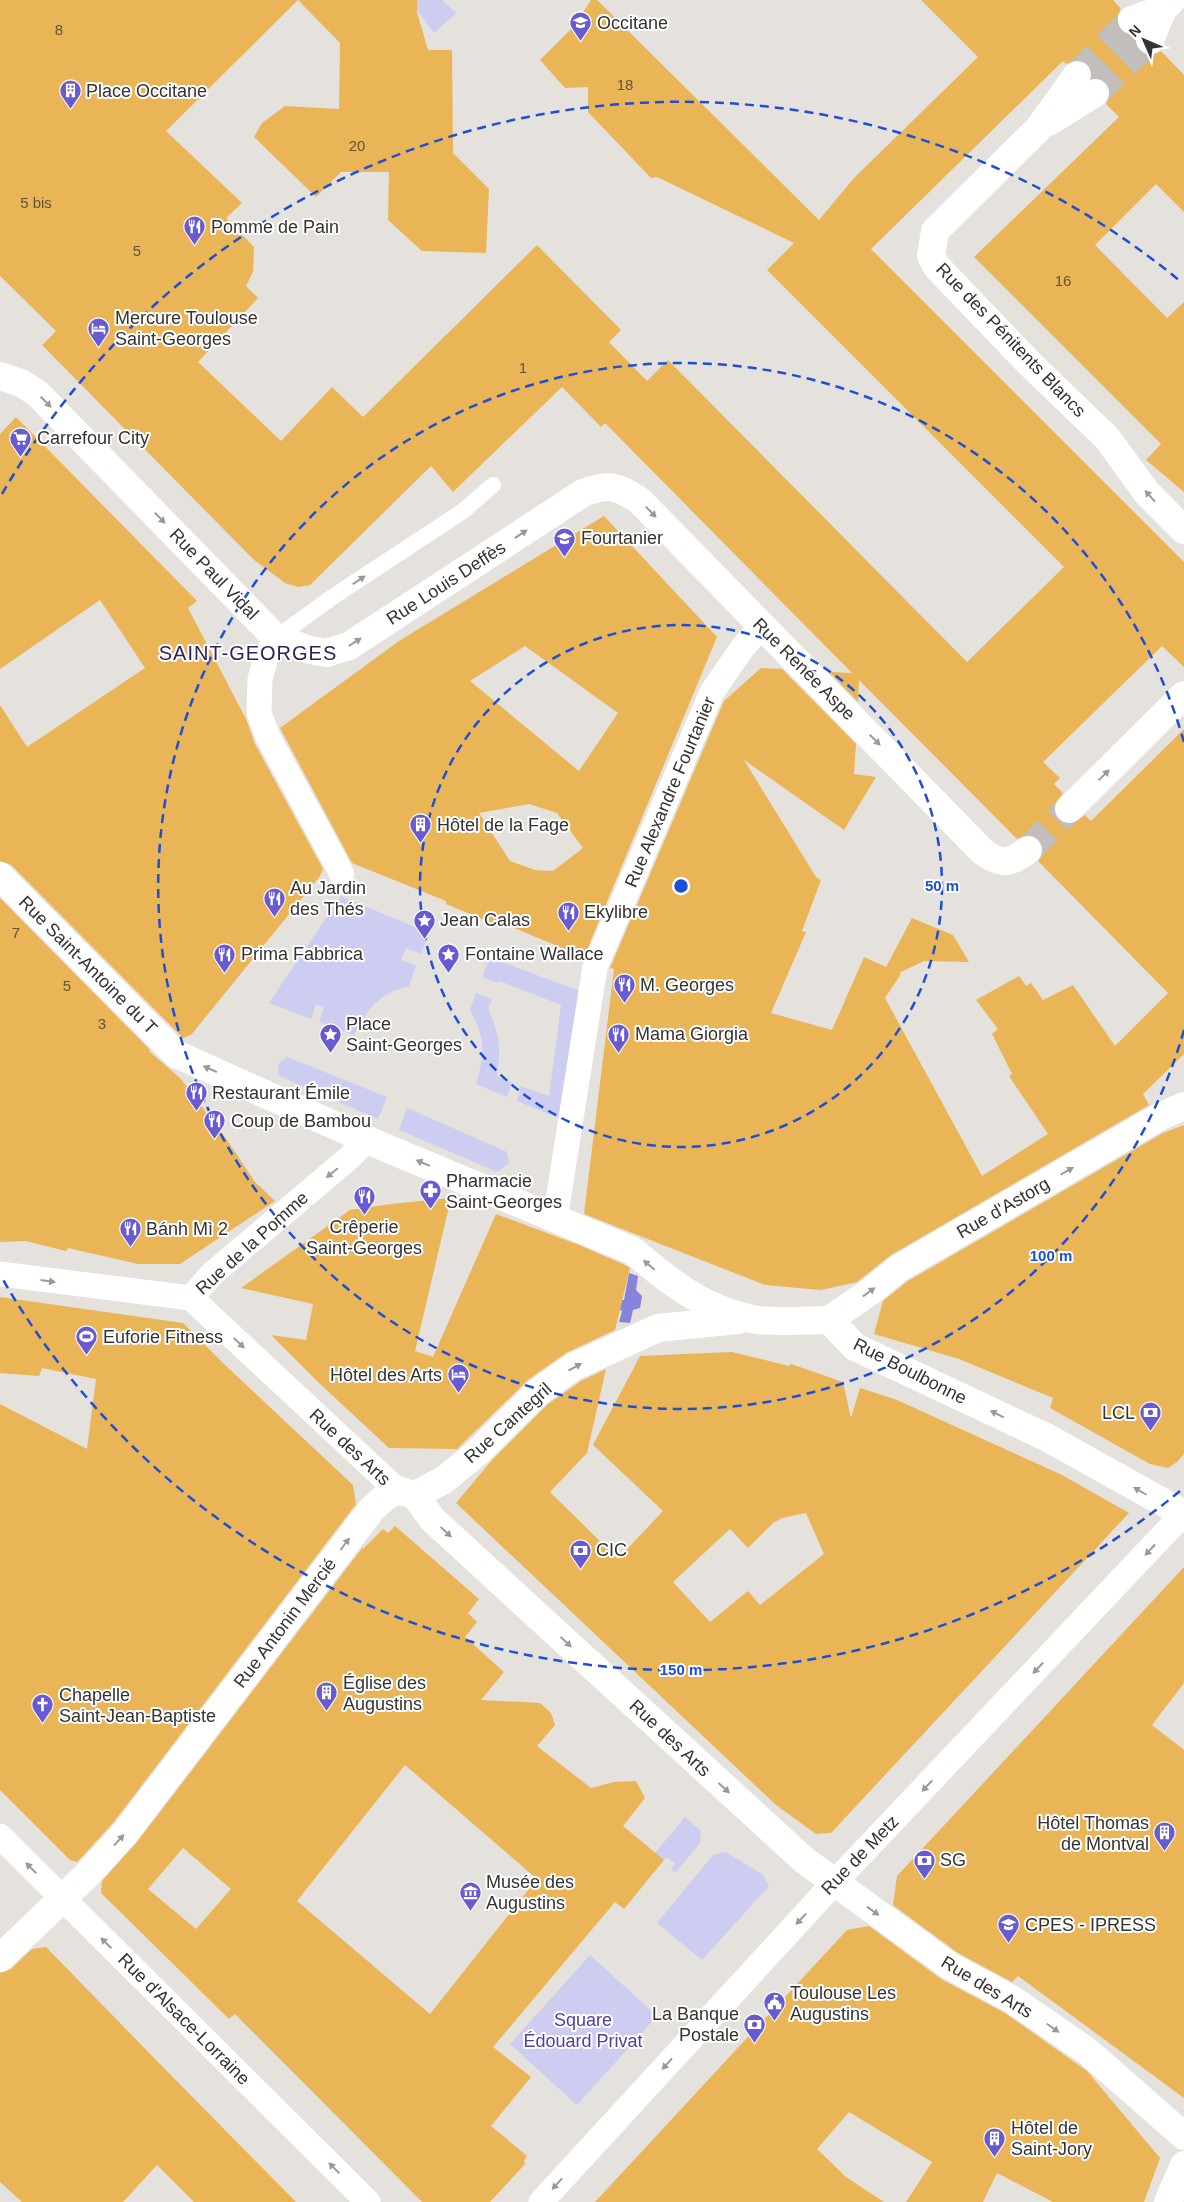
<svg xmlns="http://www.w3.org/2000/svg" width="1184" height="2202" font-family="Helvetica,sans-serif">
	<rect width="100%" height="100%" fill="#e5e1dc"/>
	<!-- green -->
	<g fill="#cccdf1">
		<polygon points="410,0 442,0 456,13 434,33"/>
		<path d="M341 896 429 933 421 954 406 948 401 960 416 966 409 986C378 994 368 1008 354 1035L319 1022 324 1007 316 1004 311 1019 269 1003Z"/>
		<polygon points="490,958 580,991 559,1118 517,1101 521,1086 549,1096 561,1005 500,981 498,983 482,977"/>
		<path d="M476 993 492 999 488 1009C500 1034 501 1049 497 1076L512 1082 507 1097 476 1084C485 1053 486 1040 470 1010Z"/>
		<polygon points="287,1057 387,1097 378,1119 279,1076 278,1064"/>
		<polygon points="407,1108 507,1152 509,1163 497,1172 399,1130"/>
		<polygon points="685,1817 701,1831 700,1843 675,1873 671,1869 675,1864 667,1857 664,1860 655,1853"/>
		<polygon points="726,1852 763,1875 769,1886 702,1960 657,1923 713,1855"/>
		<polygon points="590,1955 657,2016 577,2105 510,2044"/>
	</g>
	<!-- water -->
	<polygon fill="#8783da" points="629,1273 638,1276 636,1290 642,1296 640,1308 633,1310 630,1323 619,1322 622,1311 620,1310 622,1300 624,1300"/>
	<!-- building -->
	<g fill="#e9b557" fill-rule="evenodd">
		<polygon points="0,0 298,0 166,131 242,203 226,218 254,247 253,272 246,286 258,298 198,362 281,441 332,387 363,417 537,245 621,330 609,342 647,381 668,360 967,662 1064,567 767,270 794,243 657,177 651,178 588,112 588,87 565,88 540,60 575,25 591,0 597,0 819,220 854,178 978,57 921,0 1113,0 1121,9 1117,17 1118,26 1122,32 1129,35 1135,35 1135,42 1138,50 1144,55 1151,56 1161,51 1184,75 1184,212 1156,184 1095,245 1167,318 1184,302 1184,492 1146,460 1161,444 974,257 1119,117 1106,104 1111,93 1108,85 1102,79 1092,78 1091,69 1086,63 1078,59 1066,64 1063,61 871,249 1184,562 1184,667 1162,646 1043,762 1060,778 1054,784 1063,793 1054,805 1054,812 1058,820 1064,824 1072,824 1085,815 1091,821 1184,729 1184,1054 1143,1094 1149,1105 891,1255 857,1282 821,1290 765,1285 584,1214 614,969 610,968 724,701 761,668 782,669 856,744 854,774 876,777 844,830 744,760 816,877 821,880 802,931 806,932 771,1013 832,1030 864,957 886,967 912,918 953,935 969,962 924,961 899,973 901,974 885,998 982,1176 1048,1134 1009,1076 1012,1074 992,1034 998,1029 976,1000 1019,976 1026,986 1031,983 1043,1000 1073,985 1115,1046 1168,993 1038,861 1042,856 1044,849 1040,840 1035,836 1027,834 1017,839 859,680 858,702 829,672 852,673 605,423 601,427 562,387 453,492 431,466 310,585 298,587 285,583 253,559 42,345 56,331 0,276"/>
		<polygon points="298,0 417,0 417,12 428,50 452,50 453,153 489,189 486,253 422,251 388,220 389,172 341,172 316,197 254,137 262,123 285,106 339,109 340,43"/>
		<polygon points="16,417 197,601 188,608 246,719 255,744 323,869 320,876 191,1035 183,1038 11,865 0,861 0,705 27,747 145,668 100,600 0,669 0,434"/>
		<path d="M604 516 717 637 584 957 502 923 499 926 446 904V901L352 863 280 728 399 641ZM525 646 618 713 579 771 470 681ZM529 804 557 813 583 848 553 871 535 870 510 861 479 813Z"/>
		<polygon points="0,898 150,1050 149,1051 181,1079 227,1140 255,1182 275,1201 180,1264 138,1264 68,1248 66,1251 26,1241 0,1242"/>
		<polygon points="1184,1125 1184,1454 1177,1462 1168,1468 1150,1464 1050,1408 1053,1398 959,1359 874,1334 883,1301 908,1281 1163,1133"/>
		<polygon points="451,1198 415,1351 433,1357 496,1214 579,1245 625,1265 630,1268 615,1330 566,1353 529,1379 457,1449 389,1448 318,1382 271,1335 306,1340 313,1304 241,1288 350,1210 391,1204"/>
		<polygon points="0,1297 183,1323 226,1366 353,1485 356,1504 113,1823 77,1862 70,1860 0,1790 0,1404 87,1449 96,1379 42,1368 39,1376 0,1373"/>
		<path d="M732 1352 789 1366 791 1364 843 1382 851 1418 860 1388 897 1400 1062 1475 1129 1513 831 1833 816 1834 776 1805 456 1503 493 1459 548 1404 581 1381 606 1369 587 1453 550 1492 618 1559 663 1511 593 1445 640 1356ZM806 1513 824 1554 760 1605 748 1591 710 1622 673 1582 730 1529 748 1548 773 1523 782 1518Z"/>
		<path d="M395 1526 479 1599 468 1613 477 1622 465 1637 504 1672 481 1700 540 1703 551 1713 555 1725 537 1746 591 1788 614 1782 636 1781 645 1798 623 1826 664 1860 624 1909 615 1902 493 2047 531 2077 491 2126 527 2156 524 2161 525 2164 490 2202H422L235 2014 229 2019 101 1893 102 1881 137 1842 363 1547V1549L383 1529 388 1533ZM405 1765 537 1879 430 2014 297 1901ZM183 1848 231 1889 196 1929 148 1889Z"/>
		<polygon points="1184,1567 1184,1683 1152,1725 1184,1750 1184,2098 1018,1976 1012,1982 958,1953 893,1905 897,1876"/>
		<polygon points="869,1926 941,1979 1005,2013 1087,2071 1160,2158 1144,2202 1053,2202 997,2173 983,2202 906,2202 932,2162 849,2112 817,2149 846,2177 884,2202 595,2202 847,1930"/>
		<polygon points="46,1947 157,2061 296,2202 194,2202 157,2165 123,2202 22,2202 0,2182 0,1973 11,1969 32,1949"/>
	</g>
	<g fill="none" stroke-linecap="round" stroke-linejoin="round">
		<!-- minor-tunnel -->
		<g stroke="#c2beba" stroke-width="28" stroke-dasharray="28 14" stroke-linecap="butt">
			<polyline points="1077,75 1132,20"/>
			<polyline points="1095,93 1150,40"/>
			<polyline points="1028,850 1069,809"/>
		</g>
		<!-- service -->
		<polyline stroke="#fff" stroke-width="16" points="276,638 334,596 463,511 493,485"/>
		<!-- pedestrian -->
		<g stroke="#fff" stroke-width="25">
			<polyline points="276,638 266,657 260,679 259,713 268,737 342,874"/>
			<polyline points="555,1219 595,967 712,692 743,647 762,626"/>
			<polyline points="0,1274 191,1298"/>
			<polyline points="191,1298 397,1490"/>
			<polyline points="191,1298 212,1274 349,1158 367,1140"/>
			<polyline points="0,1836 368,2202"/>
			<polyline points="541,2202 834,1883 1184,1513"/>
		</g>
		<!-- minor -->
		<g stroke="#fff" stroke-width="28">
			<polyline points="1132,20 1163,9"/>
			<polyline points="1150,40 1163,9 1172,0"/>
			<polyline points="1077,75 1039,128 935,231 931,256 937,267 1029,363 1107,438 1147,493 1184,530"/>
			<polyline points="1049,122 1095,93"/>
			<path d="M0 376 21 383 37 393 276 638 310 650 326 653 349 646 583 493C608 483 618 486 640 501L983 852C1002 865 1010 864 1028 850"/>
			<polyline points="1069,809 1184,695"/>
			<path d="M0 876 176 1054 367 1140 633 1251C671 1283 702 1308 752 1319 771 1323 808 1320 829 1320L855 1347 1048 1438 1184 1514"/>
			<polyline points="829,1320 871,1291 899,1268 1161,1116 1184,1106"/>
			<polyline points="415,1495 444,1480 478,1452 538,1392 573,1367 658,1328 738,1320"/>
			<polyline points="0,1958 86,1876 125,1833 372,1509 385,1497 397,1490 415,1495 432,1519 804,1860 950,1966 1013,2000 1087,2051 1184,2136"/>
			<polyline points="1168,2202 1184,2165"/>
		</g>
	</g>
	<!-- one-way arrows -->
	<defs><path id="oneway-solid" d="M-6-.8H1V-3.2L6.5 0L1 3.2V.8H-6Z" transform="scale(1.25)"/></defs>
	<g fill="#9a9998">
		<use href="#oneway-solid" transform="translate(46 402) rotate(45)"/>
		<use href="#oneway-solid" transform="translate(1150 496) rotate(-132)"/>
		<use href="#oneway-solid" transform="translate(651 512) rotate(46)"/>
		<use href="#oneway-solid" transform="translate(160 518) rotate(46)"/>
		<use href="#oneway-solid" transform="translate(521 534) rotate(-33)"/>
		<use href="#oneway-solid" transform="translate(359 580) rotate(-34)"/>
		<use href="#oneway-solid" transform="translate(355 642) rotate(-32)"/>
		<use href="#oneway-solid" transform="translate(875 740) rotate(45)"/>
		<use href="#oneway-solid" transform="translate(1104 775) rotate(-45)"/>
		<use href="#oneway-solid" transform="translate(210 1069) rotate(-156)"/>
		<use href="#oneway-solid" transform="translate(423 1163) rotate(-157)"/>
		<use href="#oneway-solid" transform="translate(1067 1171) rotate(-30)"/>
		<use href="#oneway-solid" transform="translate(332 1173) rotate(141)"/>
		<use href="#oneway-solid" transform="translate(649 1265) rotate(-140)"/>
		<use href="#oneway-solid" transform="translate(48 1281) rotate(8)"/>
		<use href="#oneway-solid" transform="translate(869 1292) rotate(-36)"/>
		<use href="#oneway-solid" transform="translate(239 1343) rotate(43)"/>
		<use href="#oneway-solid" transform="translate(575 1367) rotate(-29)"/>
		<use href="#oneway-solid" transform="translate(997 1414) rotate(-154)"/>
		<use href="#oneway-solid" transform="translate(1140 1491) rotate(-150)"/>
		<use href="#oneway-solid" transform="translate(446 1532) rotate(43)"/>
		<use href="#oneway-solid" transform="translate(345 1544) rotate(-53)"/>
		<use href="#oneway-solid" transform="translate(1150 1550) rotate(133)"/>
		<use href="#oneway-solid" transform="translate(566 1642) rotate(43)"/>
		<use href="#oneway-solid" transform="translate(1038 1668) rotate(133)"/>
		<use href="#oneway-solid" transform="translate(927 1786) rotate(133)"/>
		<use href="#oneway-solid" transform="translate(724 1788) rotate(42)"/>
		<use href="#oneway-solid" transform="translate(119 1840) rotate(-48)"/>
		<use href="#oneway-solid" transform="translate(31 1868) rotate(-135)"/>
		<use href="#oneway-solid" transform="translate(873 1911) rotate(36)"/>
		<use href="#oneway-solid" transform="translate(801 1919) rotate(133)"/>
		<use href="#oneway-solid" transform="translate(106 1943) rotate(-135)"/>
		<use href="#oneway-solid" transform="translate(1053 2028) rotate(35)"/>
		<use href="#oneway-solid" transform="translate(667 2064) rotate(132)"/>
		<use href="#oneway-solid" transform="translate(334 2168) rotate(-135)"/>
		<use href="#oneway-solid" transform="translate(557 2184) rotate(132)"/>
	</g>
	<!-- distance rings -->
	<g fill="none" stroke="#1d4ed8" stroke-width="2.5" stroke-dasharray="9 6">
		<circle cx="681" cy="886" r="261"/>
		<path d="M1184 1030A523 523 0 1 1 1184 742"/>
		<path d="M1180 1491A784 784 0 0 1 2 1278M2 494A784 784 0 0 1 1180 281"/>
	</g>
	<!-- icons -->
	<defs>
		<symbol id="school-pin" viewBox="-11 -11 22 30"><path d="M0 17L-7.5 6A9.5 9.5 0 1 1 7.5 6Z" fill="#685ad3" stroke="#fff"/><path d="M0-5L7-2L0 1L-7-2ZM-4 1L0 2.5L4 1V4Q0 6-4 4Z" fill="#fff"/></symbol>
		<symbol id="building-pin" viewBox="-11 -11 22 30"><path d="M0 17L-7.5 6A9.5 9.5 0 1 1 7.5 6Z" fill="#685ad3" stroke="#fff"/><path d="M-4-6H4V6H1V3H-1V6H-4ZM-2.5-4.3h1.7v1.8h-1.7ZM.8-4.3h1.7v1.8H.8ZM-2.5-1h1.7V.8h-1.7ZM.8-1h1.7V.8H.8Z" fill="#fff"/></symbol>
		<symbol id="restaurant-pin" viewBox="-11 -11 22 30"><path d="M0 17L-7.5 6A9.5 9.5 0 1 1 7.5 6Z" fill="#685ad3" stroke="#fff"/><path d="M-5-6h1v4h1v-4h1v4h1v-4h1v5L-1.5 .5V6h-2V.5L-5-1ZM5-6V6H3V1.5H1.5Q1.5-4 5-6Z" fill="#fff"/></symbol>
		<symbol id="hotel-pin" viewBox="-11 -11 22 30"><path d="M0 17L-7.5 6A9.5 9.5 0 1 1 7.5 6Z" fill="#685ad3" stroke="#fff"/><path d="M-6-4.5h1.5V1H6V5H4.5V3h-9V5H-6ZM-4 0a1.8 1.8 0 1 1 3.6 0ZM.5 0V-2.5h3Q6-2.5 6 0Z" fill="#fff"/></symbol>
		<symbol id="supermarket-pin" viewBox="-11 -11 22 30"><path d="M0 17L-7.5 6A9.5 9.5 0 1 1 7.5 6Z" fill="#685ad3" stroke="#fff"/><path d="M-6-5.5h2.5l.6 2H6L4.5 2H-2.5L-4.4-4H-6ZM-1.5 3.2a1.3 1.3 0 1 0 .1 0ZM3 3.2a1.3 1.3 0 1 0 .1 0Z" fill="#fff"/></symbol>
		<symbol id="sight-pin" viewBox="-11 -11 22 30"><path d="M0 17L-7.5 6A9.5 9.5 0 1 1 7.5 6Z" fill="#685ad3" stroke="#fff"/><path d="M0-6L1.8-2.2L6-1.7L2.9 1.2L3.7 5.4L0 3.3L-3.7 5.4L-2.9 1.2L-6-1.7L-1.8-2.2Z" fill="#fff"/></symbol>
		<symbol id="pharmacy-pin" viewBox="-11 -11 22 30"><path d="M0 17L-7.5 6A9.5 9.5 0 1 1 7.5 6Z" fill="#685ad3" stroke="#fff"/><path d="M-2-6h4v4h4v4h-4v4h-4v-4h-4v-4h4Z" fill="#fff"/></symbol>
		<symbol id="stadium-pin" viewBox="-11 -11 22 30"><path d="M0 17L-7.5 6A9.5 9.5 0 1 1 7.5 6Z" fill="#685ad3" stroke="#fff"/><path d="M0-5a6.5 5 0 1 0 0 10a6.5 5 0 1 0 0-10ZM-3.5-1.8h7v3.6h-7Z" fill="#fff"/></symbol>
		<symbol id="bank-pin" viewBox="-11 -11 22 30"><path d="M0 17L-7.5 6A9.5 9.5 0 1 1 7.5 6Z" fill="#685ad3" stroke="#fff"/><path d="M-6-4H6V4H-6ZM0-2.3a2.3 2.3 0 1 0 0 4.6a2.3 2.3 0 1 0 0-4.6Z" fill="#fff"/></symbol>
		<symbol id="church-pin" viewBox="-11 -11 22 30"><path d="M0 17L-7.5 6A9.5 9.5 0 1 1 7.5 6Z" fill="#685ad3" stroke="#fff"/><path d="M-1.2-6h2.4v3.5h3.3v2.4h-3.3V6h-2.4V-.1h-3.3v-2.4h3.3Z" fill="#fff"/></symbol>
		<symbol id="museum-pin" viewBox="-11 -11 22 30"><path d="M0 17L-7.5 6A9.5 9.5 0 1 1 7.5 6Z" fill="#685ad3" stroke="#fff"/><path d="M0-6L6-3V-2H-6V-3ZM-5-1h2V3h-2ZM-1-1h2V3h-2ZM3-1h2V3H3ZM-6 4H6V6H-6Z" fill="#fff"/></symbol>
		<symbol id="university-pin" viewBox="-11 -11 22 30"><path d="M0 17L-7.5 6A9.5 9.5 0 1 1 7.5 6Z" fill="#685ad3" stroke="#fff"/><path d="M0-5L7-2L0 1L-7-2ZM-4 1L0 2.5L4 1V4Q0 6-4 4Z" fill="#fff"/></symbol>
		<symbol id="civic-pin" viewBox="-11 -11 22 30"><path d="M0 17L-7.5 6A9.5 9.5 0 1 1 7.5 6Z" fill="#685ad3" stroke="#fff"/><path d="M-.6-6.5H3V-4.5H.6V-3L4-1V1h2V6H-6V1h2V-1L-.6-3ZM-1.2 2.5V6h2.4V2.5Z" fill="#fff"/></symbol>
	</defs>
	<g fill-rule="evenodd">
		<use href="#school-pin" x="568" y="10" width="25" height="34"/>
		<use href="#building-pin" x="58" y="78" width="25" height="34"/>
		<use href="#restaurant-pin" x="182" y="214" width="25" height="34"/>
		<use href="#hotel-pin" x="86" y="316" width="25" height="34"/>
		<use href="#supermarket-pin" x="8" y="426" width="25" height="34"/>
		<use href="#school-pin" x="552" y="526" width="25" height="34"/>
		<use href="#building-pin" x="408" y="812" width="25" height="34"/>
		<use href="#restaurant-pin" x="262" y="886" width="25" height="34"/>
		<use href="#restaurant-pin" x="556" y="900" width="25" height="34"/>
		<use href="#sight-pin" x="412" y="908" width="25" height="34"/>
		<use href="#restaurant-pin" x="212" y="942" width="25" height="34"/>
		<use href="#sight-pin" x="436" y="942" width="25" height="34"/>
		<use href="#restaurant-pin" x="612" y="972" width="25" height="34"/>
		<use href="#sight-pin" x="318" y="1022" width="25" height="34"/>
		<use href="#restaurant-pin" x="606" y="1022" width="25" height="34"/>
		<use href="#restaurant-pin" x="184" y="1080" width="25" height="34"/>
		<use href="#restaurant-pin" x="202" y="1108" width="25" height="34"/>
		<use href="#pharmacy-pin" x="418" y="1178" width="25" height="34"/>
		<use href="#restaurant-pin" x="352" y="1184" width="25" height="34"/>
		<use href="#restaurant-pin" x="118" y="1216" width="25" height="34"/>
		<use href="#stadium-pin" x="74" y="1324" width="25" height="34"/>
		<use href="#hotel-pin" x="446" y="1362" width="25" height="34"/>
		<use href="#bank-pin" x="1138" y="1400" width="25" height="34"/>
		<use href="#bank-pin" x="568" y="1538" width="25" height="34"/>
		<use href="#building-pin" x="314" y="1680" width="25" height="34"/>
		<use href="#church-pin" x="30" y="1692" width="25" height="34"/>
		<use href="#building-pin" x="1152" y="1820" width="25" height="34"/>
		<use href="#bank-pin" x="912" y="1848" width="25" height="34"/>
		<use href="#museum-pin" x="458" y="1880" width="25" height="34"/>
		<use href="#university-pin" x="996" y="1912" width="25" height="34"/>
		<use href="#civic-pin" x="762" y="1990" width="25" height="34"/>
		<use href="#bank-pin" x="742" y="2012" width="25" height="34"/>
		<use href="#building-pin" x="982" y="2126" width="25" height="34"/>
	</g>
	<g text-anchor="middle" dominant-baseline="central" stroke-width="4" stroke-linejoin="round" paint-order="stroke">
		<!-- number labels -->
		<g font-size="15" fill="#62543a">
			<text x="59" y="29">8</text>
			<text x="625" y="84">18</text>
			<text x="357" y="145">20</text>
			<text x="36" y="202">5 bis</text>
			<text x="137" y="250">5</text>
			<text x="1063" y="280">16</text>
			<text x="523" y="367">1</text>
			<text x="16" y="932">7</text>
			<text x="67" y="985">5</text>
			<text x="102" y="1023">3</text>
		</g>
		<!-- poi labels -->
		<g font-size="18" fill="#353331" stroke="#fff" text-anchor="start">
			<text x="597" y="23">Occitane</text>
			<text x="86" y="91">Place Occitane</text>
			<text x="211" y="227">Pomme de Pain</text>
			<text x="115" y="318">Mercure Toulouse<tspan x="115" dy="21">Saint-Georges</tspan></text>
			<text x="37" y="438">Carrefour City</text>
			<text x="581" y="538">Fourtanier</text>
			<text x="437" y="825">Hôtel de la Fage</text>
			<text x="290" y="888">Au Jardin<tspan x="290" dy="21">des Thés</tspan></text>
			<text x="584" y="912">Ekylibre</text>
			<text x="440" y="920">Jean Calas</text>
			<text x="241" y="954">Prima Fabbrica</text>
			<text x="465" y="954">Fontaine Wallace</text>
			<text x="640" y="985">M. Georges</text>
			<text x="346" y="1024">Place<tspan x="346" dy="21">Saint-Georges</tspan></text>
			<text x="635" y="1034">Mama Giorgia</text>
			<text x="212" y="1093">Restaurant Émile</text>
			<text x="231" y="1121">Coup de Bambou</text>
			<text x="446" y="1181">Pharmacie<tspan x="446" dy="21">Saint-Georges</tspan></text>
			<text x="364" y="1227" text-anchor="middle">Crêperie<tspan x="364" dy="21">Saint-Georges</tspan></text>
			<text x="146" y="1229">Bánh Mì 2</text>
			<text x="103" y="1337">Euforie Fitness</text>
			<text x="442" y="1375" text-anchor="end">Hôtel des Arts</text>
			<text x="1135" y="1413" text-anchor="end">LCL</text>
			<text x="596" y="1550">CIC</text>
			<text x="343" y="1683">Église des<tspan x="343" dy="21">Augustins</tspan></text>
			<text x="59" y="1695">Chapelle<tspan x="59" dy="21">Saint-Jean-Baptiste</tspan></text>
			<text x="1149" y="1823" text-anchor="end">Hôtel Thomas<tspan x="1149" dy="21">de Montval</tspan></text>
			<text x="940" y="1860">SG</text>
			<text x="486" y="1882">Musée des<tspan x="486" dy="21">Augustins</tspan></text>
			<text x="1025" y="1925">CPES - IPRESS</text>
			<text x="790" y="1993">Toulouse Les<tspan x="790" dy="21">Augustins</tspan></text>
			<text x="739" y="2014" text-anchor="end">La Banque<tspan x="739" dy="21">Postale</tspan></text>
			<text x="1011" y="2128">Hôtel de<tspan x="1011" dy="21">Saint-Jory</tspan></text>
		</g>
		<!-- street labels -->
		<g font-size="18" fill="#353331" stroke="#fff">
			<text transform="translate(1011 340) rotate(46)">Rue des Pénitents Blancs</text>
			<text transform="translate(214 574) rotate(46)">Rue Paul Vidal</text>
			<text transform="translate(446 583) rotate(-33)">Rue Louis Deffès</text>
			<text transform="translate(804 669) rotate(45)">Rue Renée Aspe</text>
			<text transform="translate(670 792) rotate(-67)">Rue Alexandre Fourtanier</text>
			<text transform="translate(88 965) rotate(45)">Rue Saint-Antoine du T</text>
			<text transform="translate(1003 1208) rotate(-30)">Rue d'Astorg</text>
			<text transform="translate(252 1243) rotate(-42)">Rue de la Pomme</text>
			<text transform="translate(910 1371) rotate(27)">Rue Boulbonne</text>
			<text transform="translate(508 1423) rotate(-42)">Rue Cantegril</text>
			<text transform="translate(350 1447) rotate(43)">Rue des Arts</text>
			<text transform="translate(285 1623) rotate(-53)">Rue Antonin Mercié</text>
			<text transform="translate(670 1738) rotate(43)">Rue des Arts</text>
			<text transform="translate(860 1855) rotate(-46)">Rue de Metz</text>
			<text transform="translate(987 1987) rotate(31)">Rue des Arts</text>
			<text transform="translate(184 2019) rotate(45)">Rue d'Alsace-Lorraine</text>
		</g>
		<!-- park labels -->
		<g font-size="18" fill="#4c3ea4" stroke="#fff">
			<text x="583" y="2020">Square<tspan x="583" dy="21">Édouard Privat</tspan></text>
		</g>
		<!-- quarter labels -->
		<g font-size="20" letter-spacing="1" fill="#2a235e" stroke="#fff">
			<text x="248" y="653">SAINT-GEORGES</text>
		</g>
	</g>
	<circle cx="681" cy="886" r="8" fill="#1d4ed8" stroke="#fff" stroke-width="2.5"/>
	<g font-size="15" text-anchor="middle" font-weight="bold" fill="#1d4ed8" stroke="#fff" stroke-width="4" stroke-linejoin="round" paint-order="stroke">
		<text x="942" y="891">50 m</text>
		<text x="1051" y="1261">100 m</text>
		<text x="681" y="1675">150 m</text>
	</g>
	<!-- north arrow -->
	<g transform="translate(1144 40) rotate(315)" stroke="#ffffff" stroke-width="4" paint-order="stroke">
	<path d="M0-4L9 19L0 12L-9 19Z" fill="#353331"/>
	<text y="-8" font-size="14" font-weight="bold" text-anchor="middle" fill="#353331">N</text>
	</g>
</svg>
